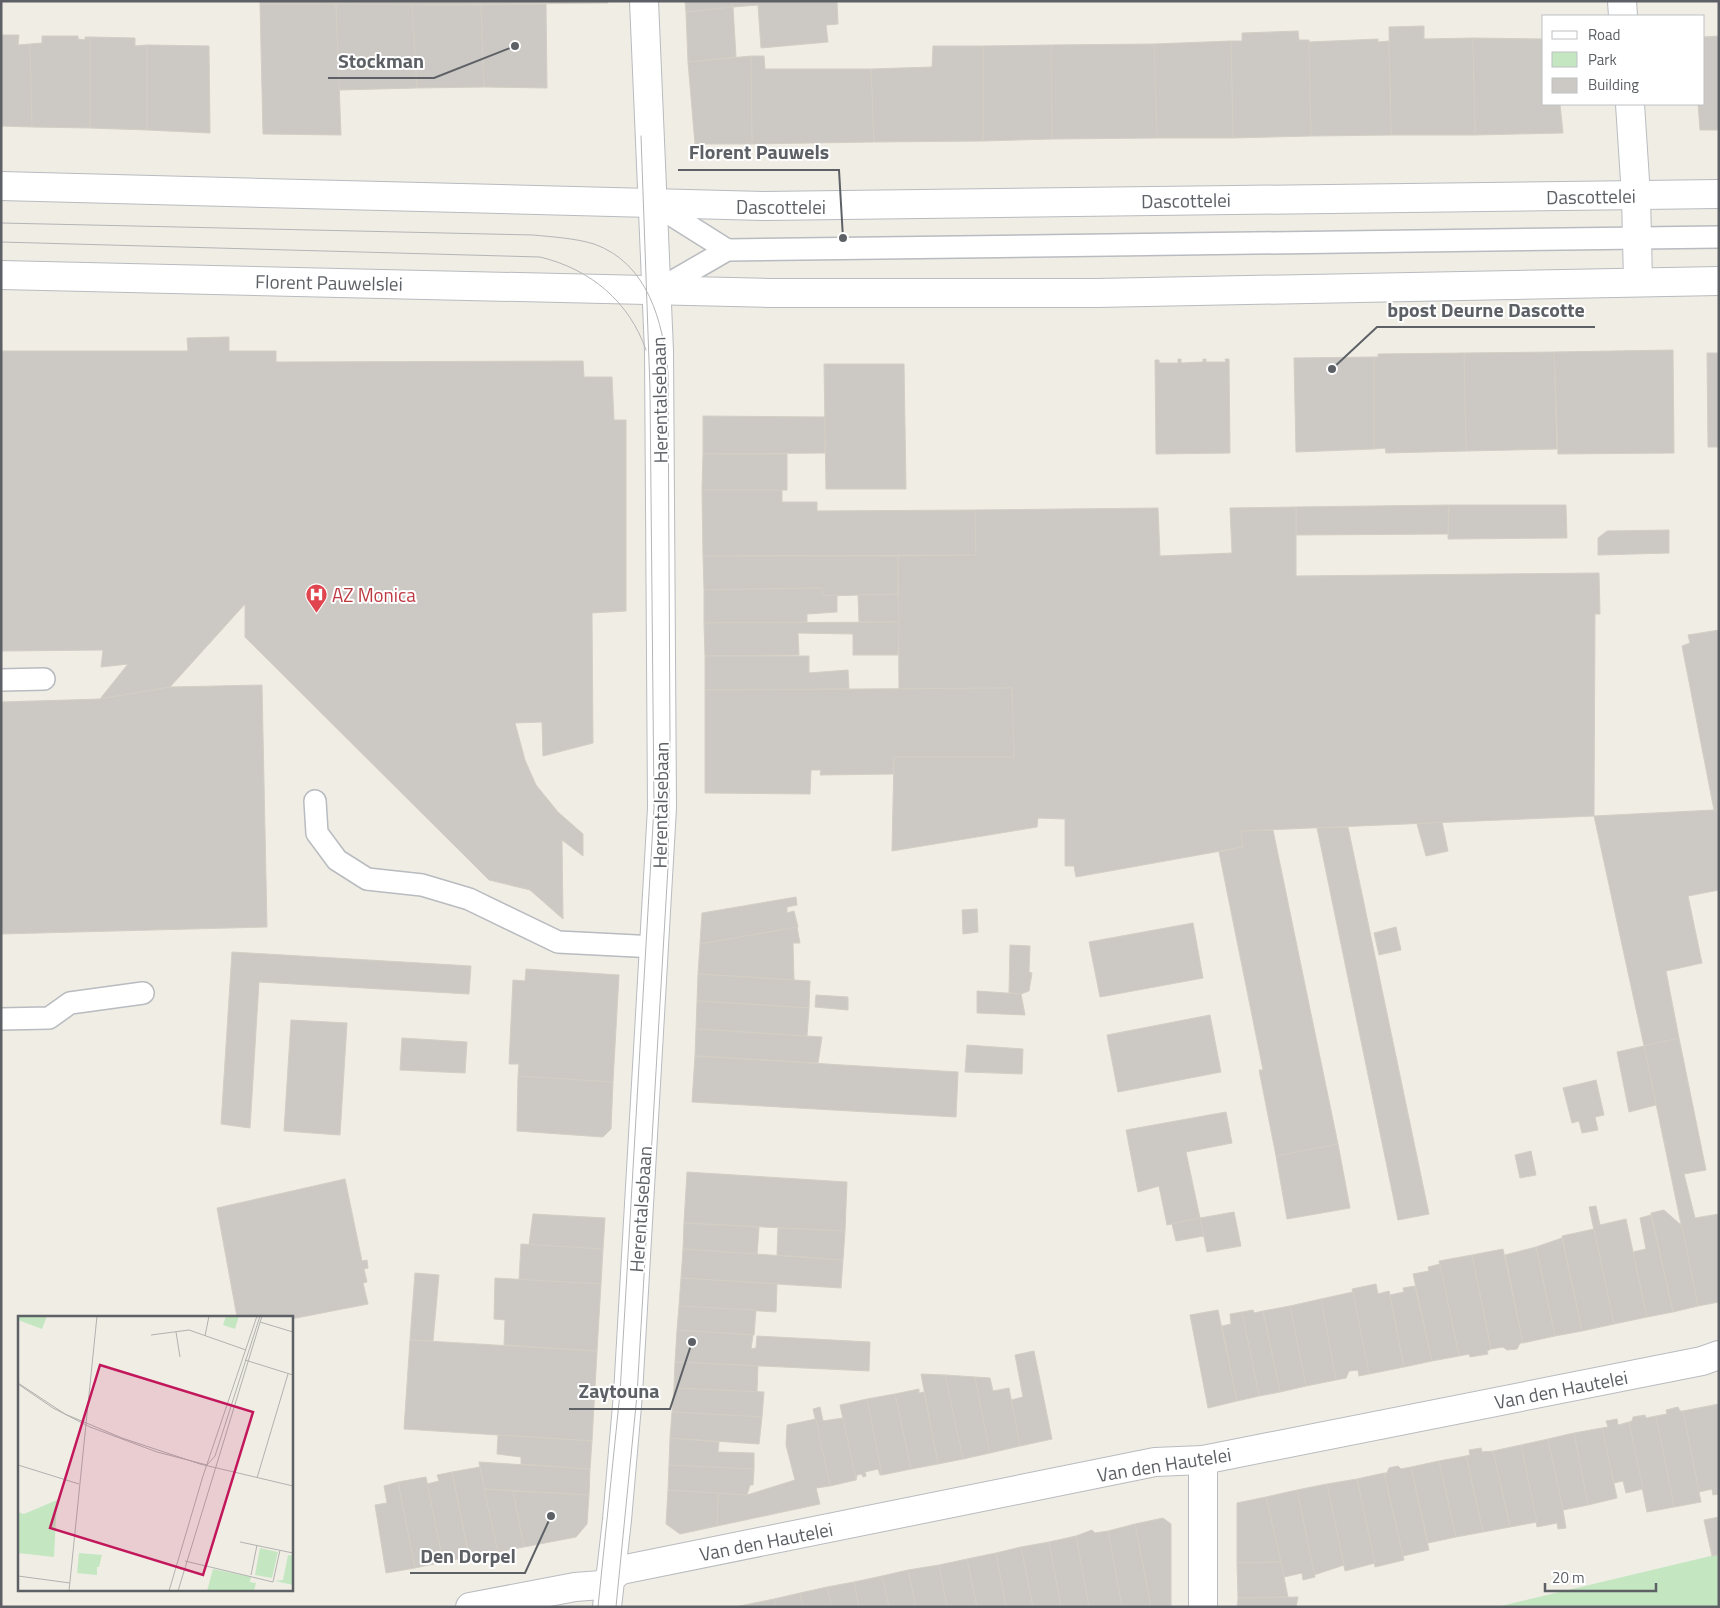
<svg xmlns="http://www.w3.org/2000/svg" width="1720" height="1608" font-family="'Titillium Web',sans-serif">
	<rect width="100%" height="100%" fill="#f0ede5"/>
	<!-- green -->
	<polygon fill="#c4e7c2" points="1719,1554 1719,1607 1497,1607"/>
	<!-- building -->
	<g fill="#ccc9c4" stroke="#d4cec4">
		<polygon points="260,1 608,1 608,3 412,5 260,4"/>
		<polygon points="685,1 732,1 733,7 686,12"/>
		<polygon points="732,1 837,2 838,24 826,25 828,42 761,48 758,5 733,7"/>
		<polygon points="260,4 336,4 341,135 263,134"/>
		<polygon points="336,4 412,5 417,88 339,90"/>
		<polygon points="546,4 547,88 484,87 481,5"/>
		<polygon points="412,5 481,5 484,87 417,88"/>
		<polygon points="733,7 736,57 688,62 686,12"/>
		<polygon points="1424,26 1424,39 1473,38 1475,135 1391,135 1389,27"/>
		<polygon points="1298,31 1299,40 1309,40 1311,136 1233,138 1231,41 1242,41 1242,33"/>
		<polygon points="1,35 19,35 18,45 30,44 32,127 1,126"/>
		<polygon points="42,36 78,36 78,39 85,40 85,37 90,37 90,128 32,127 30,44 42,43"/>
		<polygon points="1719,36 1719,130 1700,130 1698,104 1704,104 1704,37"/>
		<polygon points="90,37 135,38 135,46 147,45 147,130 90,128"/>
		<polygon points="1473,38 1544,39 1544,104 1560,104 1563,133 1475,135"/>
		<polygon points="1378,39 1378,42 1389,41 1391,135 1311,136 1309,42"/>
		<polygon points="1231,41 1233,138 1157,138 1154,44"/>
		<polygon points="1154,44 1157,138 1052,139 1051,45"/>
		<polygon points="147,45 209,46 210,133 147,130"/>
		<polygon points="1051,45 1052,139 983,141 983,46"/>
		<polygon points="933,46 983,46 983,141 874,142 871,69 932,67"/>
		<polygon points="751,56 764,56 765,69 871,69 874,142 752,144"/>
		<polygon points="751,56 752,144 695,144 688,62"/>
		<polygon points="229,337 229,351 276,351 276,362 583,361 584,377 612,377 614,420 626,420 626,611 592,613 593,743 543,756 542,722 515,723 525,760 536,785 558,812 583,834 583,856 562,840 563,919 530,890 489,880 245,637 245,604 170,687 100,699 128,664 101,667 103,650 1,651 1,351 188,351 187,338"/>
		<polygon points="1673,350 1674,453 1558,454 1554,352"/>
		<polygon points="1554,352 1557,449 1466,451 1464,353"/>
		<polygon points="1464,353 1466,451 1386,453 1385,448 1374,449 1374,357 1378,357 1378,354"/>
		<polygon points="1707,353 1719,353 1719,447 1708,447"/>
		<polygon points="1374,357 1374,449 1296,452 1294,358"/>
		<polygon points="1178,359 1181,359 1181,363 1203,362 1203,359 1206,359 1206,362 1226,362 1225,359 1229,359 1230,453 1156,454 1155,360 1159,360 1159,363 1178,363"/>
		<polygon points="824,364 904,364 906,489 826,489"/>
		<polygon points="703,416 825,417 825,453 703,454"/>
		<polygon points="703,454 787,454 787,490 702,490"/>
		<polygon points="702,490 782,490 782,502 817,502 817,511 975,510 976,555 703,556"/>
		<polygon points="1449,505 1448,534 1296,535 1296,507"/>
		<polygon points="1449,505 1566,505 1567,538 1448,539"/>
		<polygon points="1296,507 1296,576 1599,573 1600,614 1595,614 1594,816 1241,831 1243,847 1076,877 1074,866 1065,866 1065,819 1038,818 1037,827 892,851 894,757 1014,757 1012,688 899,689 898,556 976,555 975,510 1158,508 1160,556 1232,553 1230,508"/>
		<polygon points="1669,530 1669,553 1598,555 1598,538 1607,531"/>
		<polygon points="703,556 898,556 898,594 823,596 822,588 704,590"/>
		<polygon points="822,588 823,596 837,595 837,612 807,614 807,622 704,623 704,590"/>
		<polygon points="898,594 899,622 859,622 858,595"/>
		<polygon points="899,622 898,655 853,655 853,634 798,633 799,655 705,656 704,623"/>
		<polygon points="1719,630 1719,810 1714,810 1682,646 1690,643 1688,635"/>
		<polygon points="705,656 809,656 809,673 848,670 849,689 705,690"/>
		<polygon points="262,685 267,927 1,934 1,702 100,699 170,687"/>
		<polygon points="1012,688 1014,757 894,757 893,774 820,775 821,770 811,770 810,794 705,793 705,690"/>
		<polygon points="1714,810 1719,810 1719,890 1688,896 1702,963 1666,971 1679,1038 1644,1046 1594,816"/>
		<polygon points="1442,822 1448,851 1426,856 1417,824"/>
		<polygon points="1348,827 1429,1214 1398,1220 1317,828"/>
		<polygon points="1273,830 1338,1144 1276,1156 1259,1070 1263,1070 1219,852 1243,847 1241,831"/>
		<polygon points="796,897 797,905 787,907 787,913 794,911 798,927 700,944 702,913"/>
		<polygon points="977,909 978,932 963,934 962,910"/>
		<polygon points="1193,923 1203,978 1100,997 1089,942"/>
		<polygon points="797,927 800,943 793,943 794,980 698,974 700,944"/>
		<polygon points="1396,927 1401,950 1379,955 1374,933"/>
		<polygon points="1010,945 1030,946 1029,972 1032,973 1029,991 1021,994 1009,993"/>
		<polygon points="232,952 471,966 469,994 259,982 250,1128 221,1124"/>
		<polygon points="526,969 619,975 613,1082 518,1076 519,1064 509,1064 513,980 525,981"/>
		<polygon points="698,974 810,981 809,1008 697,1001"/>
		<polygon points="977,991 1021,994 1025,1015 977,1013"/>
		<polygon points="816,995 848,997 848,1010 815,1007"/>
		<polygon points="697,1001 809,1008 807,1036 696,1029"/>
		<polygon points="1210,1015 1221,1072 1118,1092 1107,1035"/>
		<polygon points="291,1020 347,1023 340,1135 284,1131"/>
		<polygon points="696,1029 822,1037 818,1063 695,1056"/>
		<polygon points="402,1038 467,1042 465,1073 400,1070"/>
		<polygon points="1679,1038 1706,1170 1684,1174 1695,1218 1719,1214 1719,1302 1698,1306 1644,1046"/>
		<polygon points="967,1045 1023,1049 1022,1074 965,1072"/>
		<polygon points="1644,1046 1656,1105 1629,1112 1617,1052"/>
		<polygon points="695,1056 958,1072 956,1117 692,1102"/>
		<polygon points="518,1076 613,1082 611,1129 603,1137 517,1131"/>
		<polygon points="1596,1080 1604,1115 1595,1117 1598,1130 1582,1133 1579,1121 1572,1123 1563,1088"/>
		<polygon points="1226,1112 1232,1143 1186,1152 1200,1218 1167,1225 1159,1186 1138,1192 1126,1130"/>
		<polygon points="1338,1144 1350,1208 1287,1219 1276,1156"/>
		<polygon points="1531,1151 1536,1175 1520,1178 1515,1155"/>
		<polygon points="687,1172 847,1182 845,1231 684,1223"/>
		<polygon points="345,1179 362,1261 367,1260 368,1268 364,1269 367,1282 363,1283 368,1304 291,1319 291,1317 237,1317 217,1208"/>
		<polygon points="1596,1206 1600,1225 1626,1219 1647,1317 1614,1324 1589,1207"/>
		<polygon points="1664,1210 1682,1226 1698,1306 1673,1312 1651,1213"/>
		<polygon points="1234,1212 1241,1246 1207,1252 1200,1218"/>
		<polygon points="533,1214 605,1218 603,1249 529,1245"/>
		<polygon points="1651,1215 1673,1312 1647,1317 1633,1252 1646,1249 1640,1218"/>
		<polygon points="1200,1218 1204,1236 1176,1241 1172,1224"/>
		<polygon points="684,1223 759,1227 757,1255 683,1249"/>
		<polygon points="778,1228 845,1231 843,1260 777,1255"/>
		<polygon points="1594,1229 1614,1324 1582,1331 1562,1236"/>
		<polygon points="1562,1238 1582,1331 1555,1336 1536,1247"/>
		<polygon points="521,1244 603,1249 601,1284 519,1280"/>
		<polygon points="1536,1247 1555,1336 1523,1343 1505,1255"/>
		<polygon points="683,1249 843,1260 841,1288 681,1278"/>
		<polygon points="1503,1249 1523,1343 1520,1343 1517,1349 1507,1350 1503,1347 1491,1349 1472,1255"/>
		<polygon points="1472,1255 1491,1349 1487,1351 1488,1354 1470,1357 1469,1354 1459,1356 1439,1261"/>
		<polygon points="1440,1264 1459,1356 1432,1361 1413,1274 1429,1271 1428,1267"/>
		<polygon points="415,1273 439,1275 433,1341 410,1340"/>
		<polygon points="495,1278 601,1284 597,1351 504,1345 505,1320 494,1319"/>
		<polygon points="681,1278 777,1284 776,1312 679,1306"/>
		<polygon points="1376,1284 1378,1294 1389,1291 1404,1367 1369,1374 1352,1289"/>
		<polygon points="1415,1286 1432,1361 1404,1367 1390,1295 1404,1292 1403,1288"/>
		<polygon points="1353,1292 1369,1374 1359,1376 1358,1370 1349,1371 1346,1378 1336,1380 1321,1299"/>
		<polygon points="1321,1299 1336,1380 1306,1386 1290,1306"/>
		<polygon points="679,1306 756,1310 754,1335 677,1330"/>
		<polygon points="1290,1306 1306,1386 1280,1392 1263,1311"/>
		<polygon points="1218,1310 1237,1401 1208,1408 1190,1315"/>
		<polygon points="1253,1310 1254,1313 1263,1311 1280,1392 1259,1396 1242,1312"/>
		<polygon points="1242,1312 1259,1396 1237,1401 1222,1326 1231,1324 1230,1314"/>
		<polygon points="677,1330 753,1335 751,1349 756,1348 757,1336 870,1342 869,1371 675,1362"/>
		<polygon points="410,1340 597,1351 592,1441 404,1429"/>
		<polygon points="1034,1351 1052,1439 1020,1446 1011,1400 1023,1397 1015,1355"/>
		<polygon points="675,1362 758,1366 757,1392 674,1388"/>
		<polygon points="921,1374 945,1375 963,1459 938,1464"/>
		<polygon points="945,1375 975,1377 990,1453 963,1459"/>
		<polygon points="975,1377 990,1378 993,1391 1009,1388 1020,1446 990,1453"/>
		<polygon points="674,1388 764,1392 762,1417 672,1412"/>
		<polygon points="919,1389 919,1393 924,1392 938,1464 911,1469 895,1394"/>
		<polygon points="895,1394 911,1469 882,1475 867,1399"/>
		<polygon points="867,1399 882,1475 880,1475 878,1469 865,1472 866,1476 863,1477 862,1474 857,1475 856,1480 840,1405"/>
		<polygon points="1719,1404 1719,1494 1713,1495 1712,1489 1699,1492 1683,1411"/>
		<polygon points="820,1407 823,1421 843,1418 856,1480 830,1486 813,1409"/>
		<polygon points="1678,1407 1680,1411 1683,1411 1701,1502 1674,1507 1656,1416 1667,1414 1666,1410"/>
		<polygon points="672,1412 762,1417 759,1444 670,1438"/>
		<polygon points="1645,1415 1646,1418 1656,1416 1674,1507 1647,1512 1629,1422 1632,1421 1633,1417"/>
		<polygon points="816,1419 830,1486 816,1488 820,1504 717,1526 718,1493 747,1495 795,1480 786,1445 787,1425"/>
		<polygon points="1617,1419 1618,1425 1629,1422 1643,1489 1626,1493 1623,1481 1614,1483 1602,1428 1608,1427 1606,1421"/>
		<polygon points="1602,1428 1617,1498 1588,1505 1574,1433"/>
		<polygon points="1574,1433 1588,1505 1563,1510 1548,1439"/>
		<polygon points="498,1435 592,1441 590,1469 521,1464 521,1457 497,1454"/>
		<polygon points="670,1438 719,1442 718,1452 754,1453 754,1469 669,1465"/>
		<polygon points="1548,1439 1563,1510 1566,1528 1558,1529 1557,1523 1537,1527 1521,1445"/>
		<polygon points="1521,1445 1537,1522 1510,1527 1493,1451"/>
		<polygon points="1481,1448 1482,1452 1493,1451 1510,1527 1483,1532 1466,1456 1470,1455 1469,1450"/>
		<polygon points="1466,1456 1483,1532 1456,1537 1439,1461"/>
		<polygon points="1439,1461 1456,1537 1428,1543 1411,1467"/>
		<polygon points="479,1462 590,1469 589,1495 484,1489"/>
		<polygon points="669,1465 754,1469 753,1485 750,1485 747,1495 668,1490"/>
		<polygon points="1398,1466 1401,1469 1411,1467 1429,1550 1403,1556 1384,1473 1387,1473 1389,1468"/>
		<polygon points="480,1467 498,1552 469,1557 452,1472"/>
		<polygon points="452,1472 469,1557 443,1562 427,1484 439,1481 437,1475"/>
		<polygon points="1384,1473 1404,1560 1375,1567 1357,1479"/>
		<polygon points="426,1477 443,1562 415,1568 398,1482"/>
		<polygon points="1357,1479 1375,1563 1345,1571 1327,1484"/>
		<polygon points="398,1482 415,1568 386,1573 375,1505 387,1503 384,1486"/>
		<polygon points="1327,1484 1344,1565 1314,1575 1297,1490"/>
		<polygon points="484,1489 513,1491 524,1547 498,1552"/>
		<polygon points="668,1490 718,1493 717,1526 680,1534 666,1524"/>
		<polygon points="1297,1490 1315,1577 1303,1580 1302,1573 1284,1577 1266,1497"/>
		<polygon points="513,1491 589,1495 587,1524 576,1537 524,1547"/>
		<polygon points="1266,1497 1281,1562 1237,1563 1237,1503"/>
		<polygon points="1719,1517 1719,1555 1712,1556 1704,1520"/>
		<polygon points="1163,1518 1171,1524 1171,1607 1151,1607 1135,1524"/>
		<polygon points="1135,1524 1151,1607 1122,1607 1108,1531"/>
		<polygon points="1092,1530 1095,1533 1108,1531 1122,1607 1089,1607 1076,1536"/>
		<polygon points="1076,1536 1089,1607 1061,1607 1049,1542"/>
		<polygon points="1049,1542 1061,1607 1033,1607 1021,1547"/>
		<polygon points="1021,1547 1033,1607 1006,1607 996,1553"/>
		<polygon points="996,1553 1006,1607 977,1607 967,1559"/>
		<polygon points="967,1559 977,1607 947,1607 939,1565"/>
		<polygon points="1281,1562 1288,1597 1238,1598 1237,1563"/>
		<polygon points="939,1565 947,1607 916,1607 908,1570"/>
		<polygon points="908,1570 916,1607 889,1607 882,1576"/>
		<polygon points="882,1576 889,1607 859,1607 854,1582"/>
		<polygon points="854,1582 859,1607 832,1607 827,1587"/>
		<polygon points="827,1587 832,1607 803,1607 800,1593"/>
		<polygon points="800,1593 803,1607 776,1607 774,1599"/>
		<polygon points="1298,1597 1296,1607 1237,1607 1238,1598"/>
		<polygon points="774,1599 776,1607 735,1607"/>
	</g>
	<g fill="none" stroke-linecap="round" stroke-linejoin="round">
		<defs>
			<g id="service">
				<polyline points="654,204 727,250"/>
				<polyline points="656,291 727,250 1719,237"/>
				<polyline points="1,680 44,679"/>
				<polyline points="315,801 317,833 337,860 367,879 422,885 469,899 558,942 656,947"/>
				<polyline points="1,1019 49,1018 70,1003 143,993"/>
			</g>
			<g id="minor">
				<polyline points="1622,1 1623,16"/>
				<polyline points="1630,104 1636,196 1638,282"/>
				<polyline points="1203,1460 1203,1607"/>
				<polyline points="470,1607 575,1587 601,1585 621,1570 1155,1462 1203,1460 1702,1361 1719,1355"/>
			</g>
			<g id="tertiary">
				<polyline points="1,186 764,206 1719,194"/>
				<polyline points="1,275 770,293 1096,293 1719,281"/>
				<polyline points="607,1607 617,1520 628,1394 662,808 659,351 644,1"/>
			</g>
		</defs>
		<!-- service casing -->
		<use href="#service" stroke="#b8bbbf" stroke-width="24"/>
		<!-- minor casing -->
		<use href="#minor" stroke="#b8bbbf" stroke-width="30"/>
		<!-- tertiary casing -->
		<use href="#tertiary" stroke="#b8bbbf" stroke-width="30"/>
		<!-- service -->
		<use href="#service" stroke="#fff" stroke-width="21"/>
		<!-- minor -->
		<use href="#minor" stroke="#fff" stroke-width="28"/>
		<!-- tertiary -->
		<use href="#tertiary" stroke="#fff" stroke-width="28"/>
		<!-- tram -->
		<g stroke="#b4b5b6" stroke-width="1">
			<path d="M1 223 533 235C553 237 574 238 594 244 648 263 663 322 668 373L670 738 668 867 637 1395 616 1607"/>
			<path d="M1 242 540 257C590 269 629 301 646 350"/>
			<polyline points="598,1607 620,1393 654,807 650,389 641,136"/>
		</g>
	</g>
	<!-- icons -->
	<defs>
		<symbol id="hospital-pin" viewBox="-11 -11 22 30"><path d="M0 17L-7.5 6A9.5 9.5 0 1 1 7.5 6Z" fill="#e0444e" stroke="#fff"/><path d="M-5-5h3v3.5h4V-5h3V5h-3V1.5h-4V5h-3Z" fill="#fff"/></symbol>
	</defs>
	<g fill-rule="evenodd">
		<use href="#hospital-pin" x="304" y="582" width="25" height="34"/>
	</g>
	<g text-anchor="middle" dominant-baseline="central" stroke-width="4" stroke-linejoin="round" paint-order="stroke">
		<!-- street labels -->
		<g font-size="19" fill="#5d6166" stroke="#fff">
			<text transform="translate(1591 196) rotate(-1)">Dascottelei</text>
			<text transform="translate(1186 200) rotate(-1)">Dascottelei</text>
			<text x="781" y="206">Dascottelei</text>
			<text transform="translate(329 282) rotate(1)">Florent Pauwelslei</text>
			<text transform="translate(659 400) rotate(-91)">Herentalsebaan</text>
			<text transform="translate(660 805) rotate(-89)">Herentalsebaan</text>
			<text transform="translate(640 1209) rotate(-86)">Herentalsebaan</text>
			<text transform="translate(1561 1389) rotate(-11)">Van den Hautelei</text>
			<text transform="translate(1164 1464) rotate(-9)">Van den Hautelei</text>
			<text transform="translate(766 1541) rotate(-11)">Van den Hautelei</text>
		</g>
		<!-- health labels -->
		<g font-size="19" fill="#be3a42" stroke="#fff" text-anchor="start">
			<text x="332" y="594">AZ Monica</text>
		</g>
	</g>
	<!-- overview -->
	<g transform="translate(18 1316)">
		<rect width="275" height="275" fill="#f0ede5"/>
		<path d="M0 0H29L24 13 0 4ZM208 0H221L217 13 205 9ZM39 184 36 241 0 237V196L6 198ZM242 232 260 236 254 262 237 259ZM61 237 84 239 81 251H75H79V259L59 257ZM270 239 275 240V269L257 265 265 264ZM195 253 233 261 232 266 238 267 236 275H189Z" fill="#c4e7c2"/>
		<path fill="none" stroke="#b1b1ae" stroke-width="1" d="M242 6 275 16M158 16 162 41M133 19 171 14 228 34M187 20 191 0M227 44 275 59M0 67 47 98 104 122 182 148 275 170M0 68 35 92 72 111 139 136 189 149 197 140 242 0M0 149 61 168M239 162 270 58M222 226 275 237M167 245 255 266 262 234M233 259 239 229M0 260 52 267M51 275 79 0M151 275 185 160 239 0M160 275 244 0"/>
		<path fill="#c2185b" fill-opacity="0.15" stroke="#c2185b" stroke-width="2.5" d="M82 49 235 96 185 259 32 212Z"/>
		<rect width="275" height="275" fill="none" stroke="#5d6166" stroke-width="2.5"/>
	</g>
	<!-- callouts -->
	<path fill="none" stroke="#5d6166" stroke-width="2" d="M515 46L434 78H328M843 238L839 170H678M1332 369L1377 327H1595M692 1342L670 1409H569M551 1516L525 1573H410"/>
	<g fill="#5d6166" stroke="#fff" stroke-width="2">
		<circle cx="515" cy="46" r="5"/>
		<circle cx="843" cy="238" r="5"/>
		<circle cx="1332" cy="369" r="5"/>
		<circle cx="692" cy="1342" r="5"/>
		<circle cx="551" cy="1516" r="5"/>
	</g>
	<g font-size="20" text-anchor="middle" font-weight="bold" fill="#5d6166" stroke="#fff" stroke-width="4" stroke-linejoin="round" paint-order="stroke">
		<text x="381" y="68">Stockman</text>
		<text x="759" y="159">Florent Pauwels</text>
		<text x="1486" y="317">bpost Deurne Dascotte</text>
		<text x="619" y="1398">Zaytouna</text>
		<text x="468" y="1563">Den Dorpel</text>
	</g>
	<!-- border -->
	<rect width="1720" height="1608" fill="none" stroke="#5d6166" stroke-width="5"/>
	<!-- legend -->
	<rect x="1542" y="15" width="162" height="90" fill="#ffffff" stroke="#bec0c2"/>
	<rect x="1552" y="31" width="25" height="8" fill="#ffffff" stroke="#bec0c2"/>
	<text x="1588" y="40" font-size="15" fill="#5d6166">Road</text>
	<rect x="1552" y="52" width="25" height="15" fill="#c4e7c2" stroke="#bec0c2"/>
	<text x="1588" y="65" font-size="15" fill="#5d6166">Park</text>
	<rect x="1552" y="78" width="25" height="15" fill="#ccc9c4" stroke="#bec0c2"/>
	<text x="1588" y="90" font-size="15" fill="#5d6166">Building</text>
	<!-- scale -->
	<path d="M1545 1583v8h111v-8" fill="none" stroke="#5d6166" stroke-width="2.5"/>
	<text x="1552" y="1583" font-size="15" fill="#5d6166" stroke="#ffffff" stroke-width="4" paint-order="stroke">20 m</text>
</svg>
